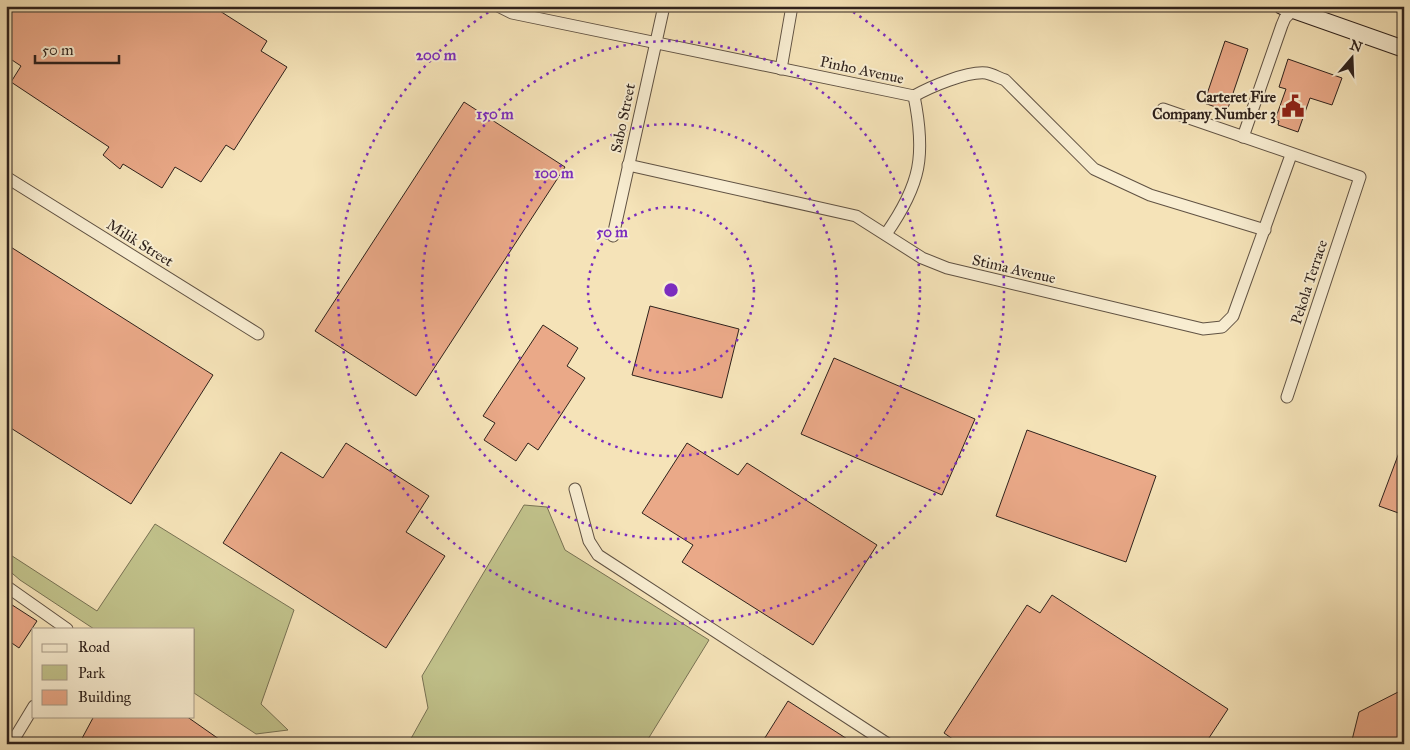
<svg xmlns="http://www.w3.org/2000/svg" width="1410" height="750" font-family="'IM FELL Great Primer',serif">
	<rect width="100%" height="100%" fill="#f5e3b8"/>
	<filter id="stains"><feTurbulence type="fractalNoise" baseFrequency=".004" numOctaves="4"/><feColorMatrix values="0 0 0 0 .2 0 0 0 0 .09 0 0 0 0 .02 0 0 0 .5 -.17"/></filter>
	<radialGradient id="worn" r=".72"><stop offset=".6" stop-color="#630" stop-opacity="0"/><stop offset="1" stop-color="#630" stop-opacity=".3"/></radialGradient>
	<!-- green -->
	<g fill="#c1c28b" stroke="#787254">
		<polygon points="524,505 547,507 565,550 709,640 645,744 408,744 428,708 422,676"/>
		<polygon points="155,524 294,610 261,704 288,730 256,734 194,693 194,629 94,629 20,580 6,568 6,552 97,611"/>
	</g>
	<!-- building -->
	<g fill="#eaa988" stroke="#2f221c">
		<polygon points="6,6 212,6 267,41 261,51 287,67 234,150 226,145 201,182 175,167 162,188 123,164 120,169 103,155 109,147 11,82 21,66 6,56"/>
		<polygon points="1225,41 1248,49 1227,111 1204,103"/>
		<polygon points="1288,59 1342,78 1332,105 1310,98 1298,132 1278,125 1279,121 1275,120 1286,89 1279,87"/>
		<polygon points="464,102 565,167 416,396 315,331"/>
		<polygon points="6,244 213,375 131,504 6,425"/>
		<polygon points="650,306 739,329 722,398 632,375"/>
		<polygon points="543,325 578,348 567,366 585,378 538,450 528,443 516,461 484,440 495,423 483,416"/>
		<polygon points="834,358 975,419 942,495 801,434"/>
		<polygon points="1027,430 1156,476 1126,562 996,516"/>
		<polygon points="1403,442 1404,442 1404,515 1379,506"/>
		<polygon points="346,443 429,496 406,532 445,556 386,648 223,543 281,452 323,478"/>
		<polygon points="687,443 738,475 747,463 877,545 813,645 682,562 693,545 642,513"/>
		<polygon points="1052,595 1228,709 1205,744 960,744 944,733 1027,605 1040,613"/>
		<polygon points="6,601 37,621 19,648 6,639"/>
		<polygon points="1404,689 1404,744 1351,744 1359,712"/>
		<polygon points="788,701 855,744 761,744"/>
		<polygon points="94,716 186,716 226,744 79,744"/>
	</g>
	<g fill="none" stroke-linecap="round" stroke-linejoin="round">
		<defs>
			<g id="minor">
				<path d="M498 6 512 13 914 96C930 87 967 71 986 73 992 74 999 78 1005 80L1094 169 1150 195 1265 230"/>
				<polyline points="781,69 792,6"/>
				<polyline points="1163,109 1360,177 1287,397"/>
				<polyline points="1243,137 1282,25 1285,18 1297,6"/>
				<polyline points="628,165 856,216 922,258 947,268 1203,329 1222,327 1233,316 1291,155"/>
				<polyline points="6,177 258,334"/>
				<path d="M886 234C921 184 926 155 914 96"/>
				<polyline points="613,236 664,6"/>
				<polyline points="575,489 589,541 598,555 888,744"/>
				<polyline points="6,586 67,629"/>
				<polyline points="11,744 34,706"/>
			</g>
			<polyline id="secondary" points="1282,6 1404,49"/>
		</defs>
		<!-- minor casing -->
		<use href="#minor" stroke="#605243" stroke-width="13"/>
		<!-- secondary casing -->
		<use href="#secondary" stroke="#2f221c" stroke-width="18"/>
		<!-- minor -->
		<use href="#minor" stroke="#f8edd1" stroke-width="11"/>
		<!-- secondary -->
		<use href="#secondary" stroke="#f8edd1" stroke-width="16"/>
	</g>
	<!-- distance rings -->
	<g fill="none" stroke="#7b2cbf" stroke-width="2.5" stroke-dasharray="2.5 5">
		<circle cx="671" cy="290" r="83"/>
		<circle cx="671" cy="290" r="166"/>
		<circle cx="671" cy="290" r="249"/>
		<path d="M847 8A333 333 0 1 1 495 8"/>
	</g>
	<!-- icons -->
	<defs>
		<symbol id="civic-bare" viewBox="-9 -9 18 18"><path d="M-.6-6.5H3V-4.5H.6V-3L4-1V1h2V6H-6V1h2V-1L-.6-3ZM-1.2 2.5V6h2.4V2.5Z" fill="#8f2418" stroke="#f8edd1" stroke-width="2.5" paint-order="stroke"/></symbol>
	</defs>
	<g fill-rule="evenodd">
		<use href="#civic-bare" x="1277" y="90" width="32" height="32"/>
	</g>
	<g text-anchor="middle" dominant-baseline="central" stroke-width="4" stroke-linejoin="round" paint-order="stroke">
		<!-- street labels -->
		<g font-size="15" fill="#2f221c" stroke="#f8edd1">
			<text transform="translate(862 70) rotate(12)">Pinho Avenue</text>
			<text transform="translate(623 118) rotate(-78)">Sabo Street</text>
			<text transform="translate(140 243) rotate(32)">Milik Street</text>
			<text transform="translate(1014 269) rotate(13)">Stima Avenue</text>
			<text transform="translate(1309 282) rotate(-72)">Pekola Terrace</text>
		</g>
		<!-- poi labels -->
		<g font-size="15" font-weight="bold" fill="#2f221c" stroke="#f8edd1" text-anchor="end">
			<text x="1276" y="97">Carteret Fire<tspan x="1276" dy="17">Company Number 3</tspan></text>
		</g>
	</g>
	<circle cx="671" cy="290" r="8" fill="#7b2cbf" stroke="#f8edd1" stroke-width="2.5"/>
	<g font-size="15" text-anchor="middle" font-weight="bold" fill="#7b2cbf" stroke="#f8edd1" stroke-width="4" stroke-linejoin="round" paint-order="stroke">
		<text x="436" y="60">200 m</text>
		<text x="495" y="119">150 m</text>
		<text x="554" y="178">100 m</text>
		<text x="612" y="237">50 m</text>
	</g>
	<!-- margin -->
	<rect width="1410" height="750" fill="none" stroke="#f5e3b8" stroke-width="25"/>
	<rect x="8" y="8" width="1395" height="735" fill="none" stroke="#2f221c" stroke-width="2.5"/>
	<rect x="12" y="12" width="1385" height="725" fill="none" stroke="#2f221c"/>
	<!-- legend -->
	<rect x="32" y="628" width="162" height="90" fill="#f8edd1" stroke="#a89c89"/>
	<rect x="42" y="644" width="25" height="8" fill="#f8edd1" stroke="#a89c89"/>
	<text x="78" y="652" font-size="15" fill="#2f221c">Road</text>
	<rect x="42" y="665" width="25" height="15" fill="#c1c28b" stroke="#a89c89"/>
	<text x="78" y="678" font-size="15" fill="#2f221c">Park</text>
	<rect x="42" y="690" width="25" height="15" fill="#eaa988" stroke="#a89c89"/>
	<text x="78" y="702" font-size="15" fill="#2f221c">Building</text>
	<!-- north arrow -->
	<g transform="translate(1352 58) rotate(19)" stroke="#f8edd1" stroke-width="4" paint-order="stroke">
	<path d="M0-4L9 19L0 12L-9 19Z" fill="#2f221c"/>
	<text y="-8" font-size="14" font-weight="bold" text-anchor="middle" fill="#2f221c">N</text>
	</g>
	<!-- scale -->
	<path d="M35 55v8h84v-8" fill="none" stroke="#2f221c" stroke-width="2.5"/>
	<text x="42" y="55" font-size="15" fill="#2f221c" stroke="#f8edd1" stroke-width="4" paint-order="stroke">50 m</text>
	<rect width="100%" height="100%" filter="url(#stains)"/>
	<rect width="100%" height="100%" fill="url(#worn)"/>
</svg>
